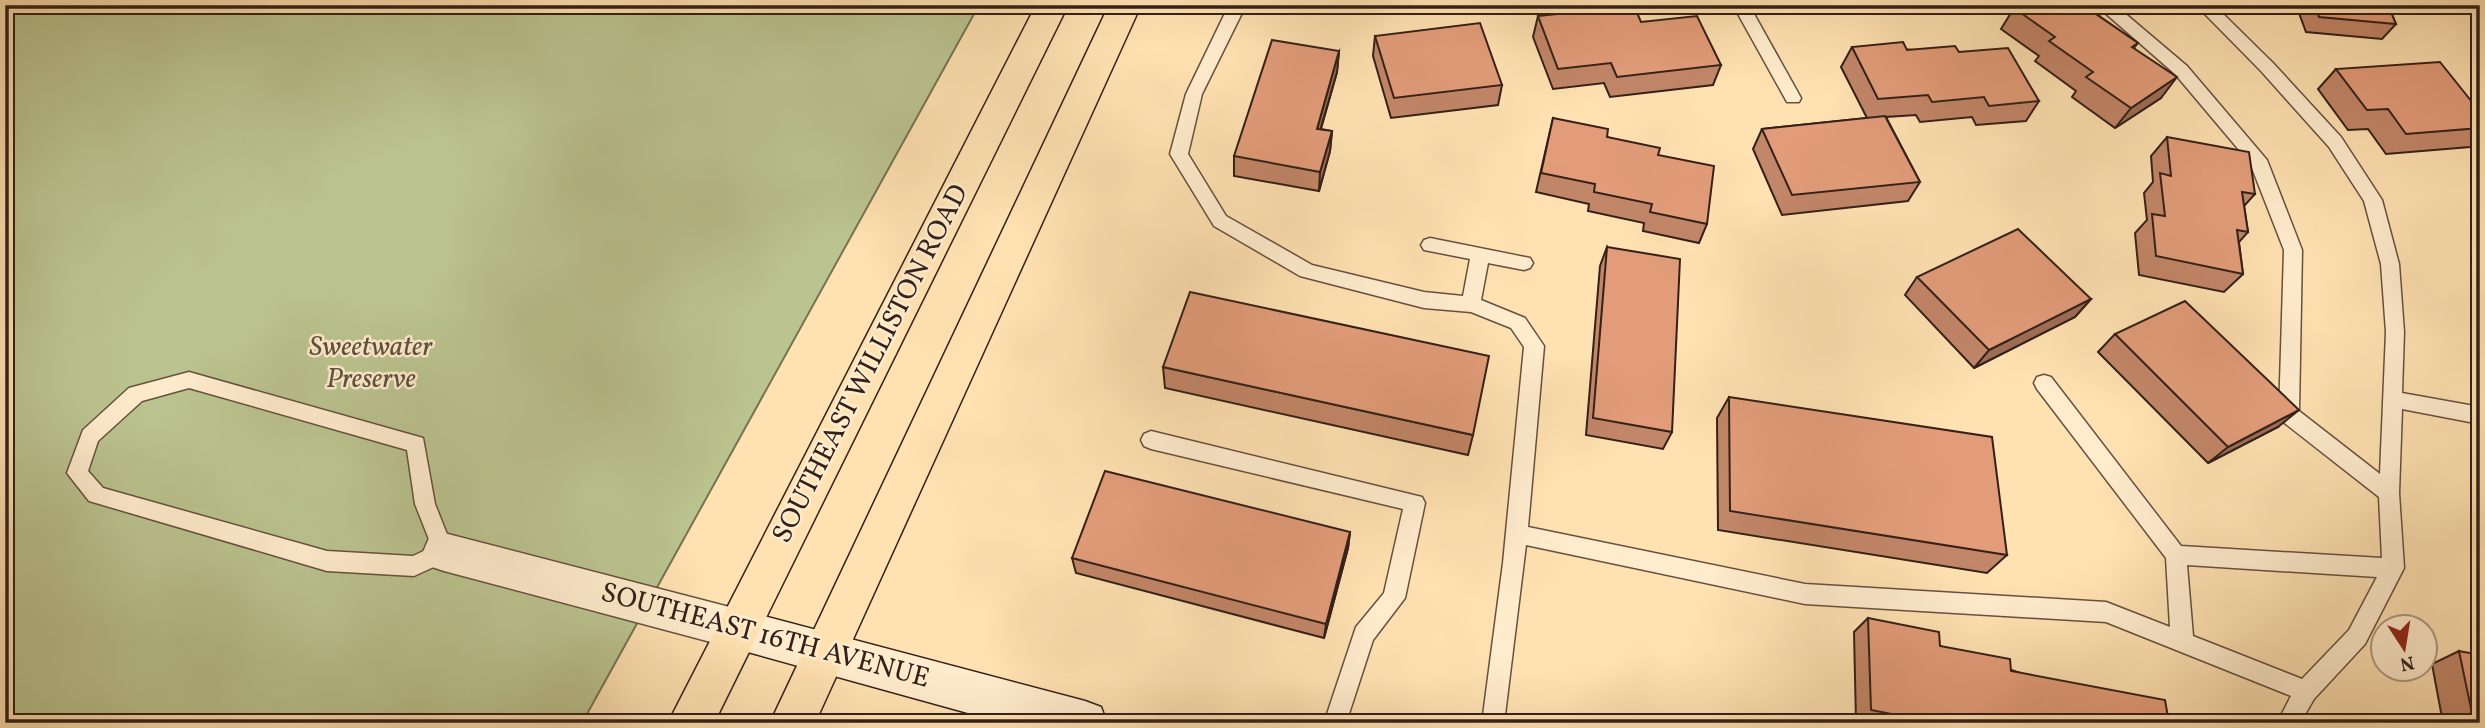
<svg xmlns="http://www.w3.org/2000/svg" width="2485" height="728" font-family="Vollkorn,serif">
	<rect width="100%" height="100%" fill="#ffe1b2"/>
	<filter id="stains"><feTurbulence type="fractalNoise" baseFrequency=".00286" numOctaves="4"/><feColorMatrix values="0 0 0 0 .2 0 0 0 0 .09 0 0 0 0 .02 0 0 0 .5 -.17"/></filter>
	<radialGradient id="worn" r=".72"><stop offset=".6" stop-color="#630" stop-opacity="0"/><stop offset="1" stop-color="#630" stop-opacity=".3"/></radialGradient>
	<!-- green -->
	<polygon fill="#bbc490" stroke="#777254" stroke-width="2" points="5,5 979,5 582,723 5,723"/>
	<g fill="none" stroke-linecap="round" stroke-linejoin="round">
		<defs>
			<g id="lane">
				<path d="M1229 5H1266L1258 11H1243L1202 94 1188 154 1226 216 1312 265 1424 292 1463 296 1470 259 1424 250 1421 245 1424 240 1430 238 1530 258 1533 263 1530 268 1524 270 1488 263 1481 300 1525 318 1544 346 1528 527 1805 584 2106 602 2170 627 2166 558 2037 389 2034 383 2037 377 2044 375 2051 377 2181 546 2382 558 2379 497 2282 421 2279 415 2284 250 2250 163 2175 74 2096 5H2115L2187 66 2267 160 2302 250 2299 411 2380 474 2386 332 2381 264 2364 201 2329 147 2261 71 2196 5H2214L2273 63 2341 137 2382 200 2399 264 2404 332 2402 393 2480 407V424L2402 409 2399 493 2404 568 2365 644 2314 699 2300 723H2277L2291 696 2106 622 1805 604 1526 545 1504 723H1482L1503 563 1524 347 1511 328 1471 312 1424 308 1300 276 1214 226 1170 154 1186 94ZM2187 565 2377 577 2349 630 2302 679 2193 636Z"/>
				<polygon points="1733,5 1749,5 1801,98 1799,102 1787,102"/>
				<path d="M189 372 423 438 435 504 454 552 451 559 414 576 327 571 89 501 67 473 83 430 129 388ZM189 388 407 450 415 504 432 547 413 556 327 551 103 488 88 471 98 441 142 401Z"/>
				<polygon points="1151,431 1422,497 1425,503 1405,598 1373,640 1346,723 1324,723 1356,627 1384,593 1403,509 1151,449 1144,446 1141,440 1144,434"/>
			</g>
			<polygon id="street" points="444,533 737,609 752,615 759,629 752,643 737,649 444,571 429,566 423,552 429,538"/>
			<polygon id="secondary" points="737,609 1085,701 1101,707 1107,723 1004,723 737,649 722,643 715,629 722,615"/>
			<g id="highway">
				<polygon points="1036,5 1068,5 714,723 668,723"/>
				<polygon points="1109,5 1141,5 815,723 770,723"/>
			</g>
		</defs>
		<!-- lane casing -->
		<use href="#lane" stroke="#66503f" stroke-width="3"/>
		<!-- street casing -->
		<use href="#street" stroke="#66503f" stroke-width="3"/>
		<!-- secondary casing -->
		<use href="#secondary" stroke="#332019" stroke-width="3"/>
		<!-- highway casing -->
		<use href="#highway" stroke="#332019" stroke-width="3"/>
		<!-- lane -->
		<use href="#lane" fill="#ffeccd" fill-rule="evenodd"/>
		<!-- street -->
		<use href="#street" fill="#ffeccd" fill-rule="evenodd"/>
		<!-- secondary -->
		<use href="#secondary" fill="#ffeccd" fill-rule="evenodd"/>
		<!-- highway -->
		<use href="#highway" fill="#ffe1b2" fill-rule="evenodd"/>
	</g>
	<!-- wall -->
	<g fill="#c28668" stroke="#332019" stroke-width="2">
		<polygon points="2296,5 2388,5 2396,24 2382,39 2306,32"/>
		<polygon points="2014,8 2103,10 2099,16 2138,43 2134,48 2161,98 2115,128 2072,97 2076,91 2035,61 2039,56 2001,29"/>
		<polygon points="1538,16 1641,22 1721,65 1713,85 1610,97 1604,83 1553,89 1533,37"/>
		<polygon points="1375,36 1502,85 1498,105 1391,118 1373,56"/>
		<polygon points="1852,47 1959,52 2039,101 2026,121 1976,125 1972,117 1920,122 1916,115 1886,117 1920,182 1908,201 1782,215 1753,149 1762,129 1867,118 1841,67"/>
		<polygon points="1339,51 1337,72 1321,129 1332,131 1330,151 1319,191 1234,176 1234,156"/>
		<polygon points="2336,69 2480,112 2480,139 2470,147 2386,154 2368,129 2348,130 2318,89"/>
		<polygon points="1553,118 1658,155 1707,224 1699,243 1643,231 1644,223 1588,211 1589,204 1536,192"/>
		<polygon points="2167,137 2255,194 2244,206 2248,232 2239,242 2243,274 2224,292 2139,275 2135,233 2147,220 2144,193 2153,182 2151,156"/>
		<polygon points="1607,247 1672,432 1663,449 1586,435 1600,266"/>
		<polygon points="1917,277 2091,299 2075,317 1974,368 1905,295"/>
		<polygon points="2115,334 2278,427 2208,463 2098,352"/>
		<polygon points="1163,367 1473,435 1468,455 1165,388"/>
		<polygon points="1729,397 2007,555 1987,573 1718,530 1717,418"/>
		<polygon points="1350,532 1348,548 1324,638 1076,573 1072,558"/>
		<polygon points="1868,618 1940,646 2169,723 1856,722 1854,632"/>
		<polygon points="2459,651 2480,723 2443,723 2432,664"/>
	</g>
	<!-- shaded-wall -->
	<g fill="#9e6d55" stroke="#332019" stroke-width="2">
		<polygon points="1339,51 1337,72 1315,148 1317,129"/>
		<polygon points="2177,77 2161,98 2115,128 2131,108"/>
		<polygon points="1332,131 1330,151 1319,191 1320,172"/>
		<polygon points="2091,299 2075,317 1974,368 1989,350"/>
		<polygon points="2299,410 2278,427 2208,463 2228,447"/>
		<polygon points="1350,532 1348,548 1324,638 1326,624"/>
	</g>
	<!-- building -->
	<g fill="#e29c79" stroke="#332019" stroke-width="2">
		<polygon points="2019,5 2096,5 2103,10 2096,14 2138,43 2132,47 2177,77 2131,108 2086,77 2093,72 2049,41 2055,37 2014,8"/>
		<polygon points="2315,5 2388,5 2396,24 2319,17"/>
		<polygon points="1634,6 1641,22 1697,16 1721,65 1617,77 1611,63 1558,69 1538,16"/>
		<polygon points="1480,23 1502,85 1394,98 1375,36"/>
		<polygon points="1272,40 1339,51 1317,129 1332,131 1320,172 1234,156"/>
		<polygon points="1903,42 1907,50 1955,46 1959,52 2008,48 2039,101 1989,106 1984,97 1932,102 1928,95 1878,99 1852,47"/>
		<polygon points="2440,62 2480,112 2480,128 2406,134 2388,109 2367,110 2336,69"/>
		<polygon points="1885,116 1920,182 1792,195 1762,129"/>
		<polygon points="1553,118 1608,129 1607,137 1660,148 1658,155 1714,166 1707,224 1650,212 1652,204 1594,192 1595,184 1541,173"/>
		<polygon points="2167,137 2249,152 2255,194 2242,192 2248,232 2237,230 2243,274 2156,256 2152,214 2165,216 2160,173 2171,176"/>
		<polygon points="2018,229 2091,299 1989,350 1917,277"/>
		<polygon points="1607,247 1680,259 1672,432 1593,418"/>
		<polygon points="1190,292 1489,356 1473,435 1163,367"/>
		<polygon points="2185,301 2299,410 2228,447 2115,334"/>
		<polygon points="1729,397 1992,437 2007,555 1730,511"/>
		<polygon points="1105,471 1350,532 1326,624 1072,558"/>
		<polygon points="1868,618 1939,632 1940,646 2010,659 2011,671 2165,700 2169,723 1937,723 1871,710"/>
		<polygon points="2459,651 2480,655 2480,723 2474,723"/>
	</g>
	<g text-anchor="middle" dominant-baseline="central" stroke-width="5" stroke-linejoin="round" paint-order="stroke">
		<!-- park labels -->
		<g font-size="28" font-style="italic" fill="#5c513d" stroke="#ffeccd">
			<text x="371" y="347">Sweetwater<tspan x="371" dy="32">Preserve</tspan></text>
		</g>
		<!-- street labels -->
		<g font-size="28" fill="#332019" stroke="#ffeccd">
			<text transform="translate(871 364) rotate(-63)">SOUTHEAST WILLISTON ROAD</text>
			<text transform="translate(765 636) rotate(15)">SOUTHEAST 16TH AVENUE</text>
		</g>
	</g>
	<!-- margin -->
	<rect width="2485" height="728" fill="none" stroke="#ffe1b2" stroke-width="28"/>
	<rect x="7" y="7" width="2471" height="714" fill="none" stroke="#332019" stroke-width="3.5"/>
	<rect x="14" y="14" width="2457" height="700" fill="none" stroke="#332019" stroke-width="2"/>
	<!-- north arrow -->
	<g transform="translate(2404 648) rotate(168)"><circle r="33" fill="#ffeccd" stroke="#ad9a85" stroke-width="2"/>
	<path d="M0-5L12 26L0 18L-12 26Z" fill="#8f2418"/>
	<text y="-10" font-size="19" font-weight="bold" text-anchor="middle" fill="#332019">N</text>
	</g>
	<rect width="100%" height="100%" filter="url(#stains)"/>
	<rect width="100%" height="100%" fill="url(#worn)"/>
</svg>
